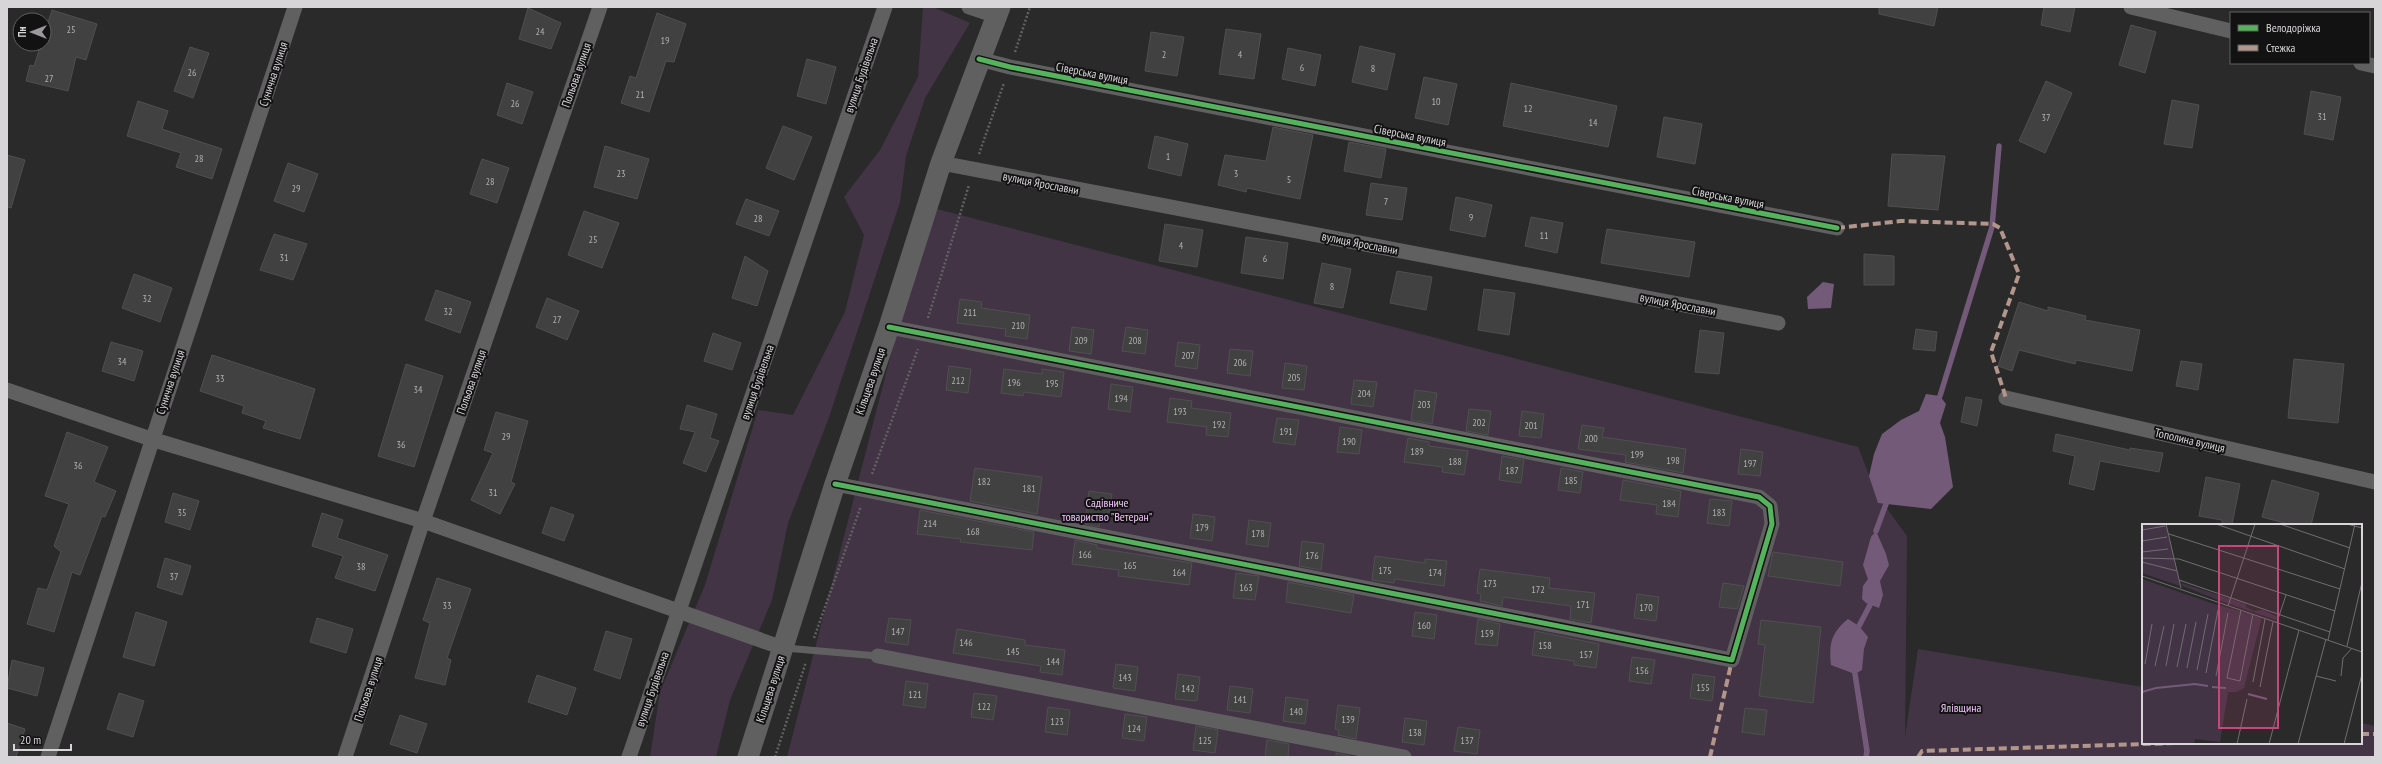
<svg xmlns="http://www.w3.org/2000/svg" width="2382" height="764" font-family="'PT Sans Narrow',sans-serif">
	<rect width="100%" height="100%" fill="#2b2a2b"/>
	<!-- green -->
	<g fill="#423445">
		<polygon points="923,7 933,7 970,23 925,98 906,156 900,202 828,420 788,523 772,600 730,700 716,757 650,757 660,692 705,585 758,410 793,415 845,312 864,235 844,197 880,150 918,77"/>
		<polygon points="929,207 1858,447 1877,495 1907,536 1905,737 1918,649 2143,687 2143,743 2361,743 2361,723 2375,726 2375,757 787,757"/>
	</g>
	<!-- water -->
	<g fill="#745a79">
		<polygon points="1823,282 1834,284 1831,308 1808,309 1807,297"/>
		<polygon points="1926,394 1940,396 1946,404 1940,423 1945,437 1953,487 1931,509 1878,503 1869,476 1874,454 1882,434 1901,420 1919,411"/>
		<polygon points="1876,531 1886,554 1889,565 1880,581 1883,595 1879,608 1866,603 1862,599 1863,586 1868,579 1863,565 1871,537"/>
		<path d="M1848 619 1859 626 1868 637 1864 649 1862 670 1855 674 1831 665C1829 643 1831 633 1848 619Z"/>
	</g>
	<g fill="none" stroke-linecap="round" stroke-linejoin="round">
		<!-- stream -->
		<g stroke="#745a79" stroke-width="5.5">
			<polyline points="1940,396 1992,227 1999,146"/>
			<polyline points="1876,531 1886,504"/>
			<polyline points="1859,626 1870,605"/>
			<polyline points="1855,674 1867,751 1866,757"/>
		</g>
	</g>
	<!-- building -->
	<g fill="#424142" stroke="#504f50">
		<polygon points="1879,7 1938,7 1934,26 1879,14"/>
		<polygon points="2044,7 2075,7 2070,32 2041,25"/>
		<polygon points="528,8 561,23 551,49 519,39"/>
		<polygon points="52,10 97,24 86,60 76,57 68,91 26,81 30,65 34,66 41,44 44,44 44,35"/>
		<polygon points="657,13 686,24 674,62 666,61 649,112 621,103 630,76 636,78"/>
		<polygon points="2131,25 2156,32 2145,73 2119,65"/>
		<polygon points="1226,29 1261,34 1254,79 1219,74"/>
		<polygon points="1151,32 1184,37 1177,76 1145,71"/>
		<polygon points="1360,46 1395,54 1387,90 1352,82"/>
		<polygon points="190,47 209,53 193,98 174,91"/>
		<polygon points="1288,48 1321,55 1315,86 1282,79"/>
		<polygon points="807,59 836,67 826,104 797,96"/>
		<polygon points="1424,77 1457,84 1448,125 1415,118"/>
		<polygon points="2046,81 2072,93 2045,153 2019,141"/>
		<polygon points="507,83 533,92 522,124 497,115"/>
		<polygon points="1511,83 1617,106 1608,147 1503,126"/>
		<polygon points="2311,91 2341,97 2333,140 2304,134"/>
		<polygon points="2172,100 2199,105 2192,148 2164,144"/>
		<polygon points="138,101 168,111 162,129 222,149 212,179 176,167 181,153 127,136"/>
		<polygon points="1664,117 1702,124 1695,164 1657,157"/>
		<polygon points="783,126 812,137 794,180 766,168"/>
		<polygon points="1273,127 1313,135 1300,199 1247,188 1246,192 1218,185 1225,155 1266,161"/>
		<polygon points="1155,136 1188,144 1181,176 1148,168"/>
		<polygon points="1349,142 1386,149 1381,178 1344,171"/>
		<polygon points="605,146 649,159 637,199 594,187"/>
		<polygon points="1892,154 1945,156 1938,210 1888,206"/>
		<polygon points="7,155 25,160 11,208 7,207"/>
		<polygon points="482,159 509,168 497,203 470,194"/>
		<polygon points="288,163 318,174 304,212 274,201"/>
		<polygon points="1371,183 1407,188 1402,220 1366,215"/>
		<polygon points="1456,197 1492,205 1485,237 1450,230"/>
		<polygon points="746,199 779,211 769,236 736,224"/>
		<polygon points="584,211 619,223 602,268 568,255"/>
		<polygon points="1531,217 1563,223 1557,253 1525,246"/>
		<polygon points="1165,224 1203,230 1197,267 1159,261"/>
		<polygon points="1607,229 1695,242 1689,277 1601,263"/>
		<polygon points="274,234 307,244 293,280 260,270"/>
		<polygon points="1246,237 1288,243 1283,279 1241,273"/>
		<polygon points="1864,254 1894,256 1894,285 1864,285"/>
		<polygon points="745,256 768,271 757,306 732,298"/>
		<polygon points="1322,263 1351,269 1343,308 1314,303"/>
		<polygon points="1397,271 1432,277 1426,310 1390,303"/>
		<polygon points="134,274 172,288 160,322 122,308"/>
		<polygon points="1484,289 1515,293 1509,335 1478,330"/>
		<polygon points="436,290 471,302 460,333 425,320"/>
		<polygon points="547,298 579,311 567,340 536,327"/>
		<polygon points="960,299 982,302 981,308 1030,315 1027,339 1005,336 1006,329 957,323"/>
		<polygon points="2019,302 2048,311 2048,307 2086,316 2085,320 2140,330 2132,371 2076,360 2075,364 2019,350 2012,371 1998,366"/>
		<polygon points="1072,327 1094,330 1091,354 1069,351"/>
		<polygon points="1126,327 1148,330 1145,354 1122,351"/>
		<polygon points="1916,329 1937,332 1935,351 1913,349"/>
		<polygon points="1700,330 1724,333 1719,374 1695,372"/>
		<polygon points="713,333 741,343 732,370 704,361"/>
		<polygon points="111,342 143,351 134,381 102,371"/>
		<polygon points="1178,342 1200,345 1197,369 1175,366"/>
		<polygon points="1230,349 1253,351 1250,376 1227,373"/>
		<polygon points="212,355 315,389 300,439 263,428 266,421 242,413 244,406 200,391"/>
		<polygon points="2294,359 2344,364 2338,423 2288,418"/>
		<polygon points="2181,361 2202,364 2198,390 2176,386"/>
		<polygon points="1285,363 1307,366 1304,390 1282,388"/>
		<polygon points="406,364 443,376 414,467 378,456"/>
		<polygon points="949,366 971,369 968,393 946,390"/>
		<polygon points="1004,369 1042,374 1042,369 1064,372 1061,397 1024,392 1023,396 1001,393"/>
		<polygon points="1354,380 1377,382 1373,407 1351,404"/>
		<polygon points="1111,384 1133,387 1130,412 1108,409"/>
		<polygon points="1415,390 1437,393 1432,424 1411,420"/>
		<polygon points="1966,397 1982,400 1977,426 1961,422"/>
		<polygon points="1170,398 1192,401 1191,408 1231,413 1228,437 1206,435 1207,427 1167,422"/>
		<polygon points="687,405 717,414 710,438 719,441 706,472 683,463 695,432 680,429"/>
		<polygon points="1469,409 1491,411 1488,435 1466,431"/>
		<polygon points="1522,411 1544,414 1541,438 1519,436"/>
		<polygon points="496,412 528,421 511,482 515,484 500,514 471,500 493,453 484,450"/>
		<polygon points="1277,418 1299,420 1295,445 1273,442"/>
		<polygon points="1582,425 1604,428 1602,437 1686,449 1683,473 1625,462 1626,455 1578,449"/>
		<polygon points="1340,427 1362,430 1359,454 1337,452"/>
		<polygon points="67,432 108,447 94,482 116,491 105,517 102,516 80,575 72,572 54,632 27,624 38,588 47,590 61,552 54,546 69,504 45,496"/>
		<polygon points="2056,434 2130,450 2130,448 2163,453 2159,472 2100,461 2094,490 2069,484 2075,456 2053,451"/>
		<polygon points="1408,438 1429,442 1429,446 1468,451 1464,475 1442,472 1443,467 1404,462"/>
		<polygon points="1741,449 1763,452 1760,476 1738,474"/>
		<polygon points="1502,456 1524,460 1521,483 1499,480"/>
		<polygon points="975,468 1042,477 1037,514 970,501"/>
		<polygon points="1561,468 1583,472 1580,493 1558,490"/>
		<polygon points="2206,477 2240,484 2232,525 2222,525 2222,520 2199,516"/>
		<polygon points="1623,480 1681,491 1678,517 1656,514 1657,505 1620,500"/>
		<polygon points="2272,480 2319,493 2311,525 2292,525 2262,517"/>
		<polygon points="1089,491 1112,494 1108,518 1101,517 1099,527 1085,524"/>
		<polygon points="173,493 199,501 190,530 165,522"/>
		<polygon points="1710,499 1732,501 1729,526 1707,523"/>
		<polygon points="551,507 574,515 564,541 542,533"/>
		<polygon points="920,510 1034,532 1032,550 960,542 961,539 917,534"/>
		<polygon points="322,513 343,520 337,538 388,555 375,591 335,578 343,556 312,546"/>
		<polygon points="1193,514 1215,517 1212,541 1190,538"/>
		<polygon points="1249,520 1271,523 1268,547 1246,544"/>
		<polygon points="1075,540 1097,545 1097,548 1192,563 1189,585 1118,576 1119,570 1072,564"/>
		<polygon points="1302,541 1324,544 1321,570 1299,566"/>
		<polygon points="1773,552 1843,562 1840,586 1768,576"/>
		<polygon points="1375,556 1425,563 1425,559 1447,561 1444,586 1395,579 1394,583 1372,580"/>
		<polygon points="165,558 191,566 182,595 157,587"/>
		<polygon points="1480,569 1550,578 1549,588 1595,593 1591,623 1570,619 1571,606 1503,597 1502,606 1480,601 1481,594 1477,593"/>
		<polygon points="1236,573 1259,576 1255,600 1233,598"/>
		<polygon points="437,578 471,589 447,658 451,660 445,685 415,678 430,623 423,620"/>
		<polygon points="1288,582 1354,595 1351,613 1286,602"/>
		<polygon points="1723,583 1744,586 1737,609 1719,607"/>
		<polygon points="1637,594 1659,597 1656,621 1634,618"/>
		<polygon points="136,612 167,622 154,666 123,657"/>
		<polygon points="1415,612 1437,615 1434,639 1412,636"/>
		<polygon points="317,618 353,629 346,653 310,642"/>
		<polygon points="889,618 911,620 908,645 885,642"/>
		<polygon points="1478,619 1500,624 1497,646 1475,644"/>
		<polygon points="1761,620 1821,627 1813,703 1759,696 1765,645 1758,644"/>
		<polygon points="957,629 1025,640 1025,645 1065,650 1062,675 1040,672 1041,666 953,653"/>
		<polygon points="606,631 632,639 620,679 594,670"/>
		<polygon points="1535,631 1599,644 1596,668 1574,665 1574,661 1532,655"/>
		<polygon points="1632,657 1655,660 1651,684 1629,681"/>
		<polygon points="12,660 44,668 37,696 7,688"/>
		<polygon points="1116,664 1138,667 1135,691 1113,688"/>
		<polygon points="1178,674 1200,677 1197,701 1175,699"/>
		<polygon points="1693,674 1715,677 1712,701 1690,698"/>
		<polygon points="537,675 576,688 567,715 528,702"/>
		<polygon points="906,681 928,684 925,708 903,705"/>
		<polygon points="1230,686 1253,689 1250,713 1227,710"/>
		<polygon points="119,693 144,701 133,737 107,729"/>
		<polygon points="974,693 997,696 993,720 971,717"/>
		<polygon points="1286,697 1308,700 1305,724 1283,721"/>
		<polygon points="1338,705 1360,708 1356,739 1338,735 1339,730 1335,729"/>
		<polygon points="1048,707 1070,710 1067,735 1045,732"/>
		<polygon points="1745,708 1767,710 1764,735 1742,732"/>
		<polygon points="1125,714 1147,717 1144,741 1122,738"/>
		<polygon points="400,715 427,724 417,753 390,744"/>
		<polygon points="1405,718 1427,721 1424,745 1402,742"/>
		<polygon points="7,723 25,729 16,757 7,757"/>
		<polygon points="1196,726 1218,730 1215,753 1193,750"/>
		<polygon points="1458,727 1480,730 1477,754 1454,751"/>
		<polygon points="1267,740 1289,744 1288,757 1265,757"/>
		<polygon points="1336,753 1354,757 1336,757"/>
	</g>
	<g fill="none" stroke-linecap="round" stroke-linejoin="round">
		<!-- path -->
		<g stroke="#626162" stroke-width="2.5" stroke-dasharray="2 2" stroke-linecap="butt">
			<polyline points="1015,52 1030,7"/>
			<polyline points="979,154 1004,83"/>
			<polyline points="928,318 969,185"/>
			<polyline points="872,474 918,349"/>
			<polyline points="814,638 861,506"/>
			<polyline points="775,757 806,662"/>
		</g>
		<!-- service -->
		<polyline stroke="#616061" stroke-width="7" points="785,648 878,656"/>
		<!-- minor -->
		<g stroke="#616061" stroke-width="15">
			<polyline points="969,7 996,16"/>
			<polyline points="2131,7 2231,31"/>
			<polyline points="979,59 1010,67 1837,228"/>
			<polyline points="2361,63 2375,66"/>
			<polyline points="941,163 1778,323"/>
			<polyline points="7,390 151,439 423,521 783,648"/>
			<polyline points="2006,398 2375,482"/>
			<polyline points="835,484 1732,660 1772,524 1770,506 1759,497 889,327"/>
			<polyline points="878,656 1404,757"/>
			<polyline points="48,757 295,7"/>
			<polyline points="345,757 423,521 600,7"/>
			<polyline points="629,757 885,7"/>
		</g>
		<!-- secondary -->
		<polyline stroke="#616061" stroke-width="21" points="748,757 835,484 889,327 941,163 1000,7"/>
		<!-- quiet -->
		<g stroke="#b2968c" stroke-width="4" stroke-dasharray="8 4" stroke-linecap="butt">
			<polyline points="1837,228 1901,221 1993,224 2000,228 2019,274 1991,352 2006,398"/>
			<polyline points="2361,734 2375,734"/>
			<polyline points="1710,757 1732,660"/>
			<polyline points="1918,757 1922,751 2175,743"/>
		</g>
		<defs>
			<g id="cycleway">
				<polyline points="979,59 1010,67 1837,228"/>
				<polyline points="835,484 1732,660 1772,524 1770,506 1759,497 889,327"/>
			</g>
		</defs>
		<!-- cycleway casing -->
		<use href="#cycleway" stroke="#131213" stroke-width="8"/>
		<!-- cycleway -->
		<use href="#cycleway" stroke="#56b35d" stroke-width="5"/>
	</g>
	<g text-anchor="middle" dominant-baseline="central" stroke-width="4" stroke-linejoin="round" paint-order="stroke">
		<!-- number labels -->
		<g font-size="10" fill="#b2b0b2">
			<text x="71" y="29">25</text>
			<text x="540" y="31">24</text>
			<text x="665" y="40">19</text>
			<text x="1164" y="54">2</text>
			<text x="1240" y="54">4</text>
			<text x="1302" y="67">6</text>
			<text x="1373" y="68">8</text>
			<text x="192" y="72">26</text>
			<text x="49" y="78">27</text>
			<text x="640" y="94">21</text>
			<text x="1436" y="101">10</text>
			<text x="515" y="103">26</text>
			<text x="1528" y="108">12</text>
			<text x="2322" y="116">31</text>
			<text x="2046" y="117">37</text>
			<text x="1593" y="122">14</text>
			<text x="1168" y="156">1</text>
			<text x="199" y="158">28</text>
			<text x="621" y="173">23</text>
			<text x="1236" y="173">3</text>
			<text x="1289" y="179">5</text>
			<text x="490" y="181">28</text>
			<text x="296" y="188">29</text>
			<text x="1386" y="201">7</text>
			<text x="1471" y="217">9</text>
			<text x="758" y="218">28</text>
			<text x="1544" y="235">11</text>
			<text x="593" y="239">25</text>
			<text x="1181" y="245">4</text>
			<text x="284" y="257">31</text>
			<text x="1265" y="258">6</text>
			<text x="1332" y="286">8</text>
			<text x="147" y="298">32</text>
			<text x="448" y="311">32</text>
			<text x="970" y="312">211</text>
			<text x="557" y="319">27</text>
			<text x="1018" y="325">210</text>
			<text x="1081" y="340">209</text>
			<text x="1135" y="340">208</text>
			<text x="1188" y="355">207</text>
			<text x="122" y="361">34</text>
			<text x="1240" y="362">206</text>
			<text x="1294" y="377">205</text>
			<text x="220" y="378">33</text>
			<text x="958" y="380">212</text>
			<text x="1014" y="382">196</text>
			<text x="1052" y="383">195</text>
			<text x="418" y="389">34</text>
			<text x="1364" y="393">204</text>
			<text x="1121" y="398">194</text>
			<text x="1424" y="404">203</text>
			<text x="1180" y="411">193</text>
			<text x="1479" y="422">202</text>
			<text x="1219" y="424">192</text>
			<text x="1531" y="425">201</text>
			<text x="1286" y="431">191</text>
			<text x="506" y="436">29</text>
			<text x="1591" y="438">200</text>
			<text x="1349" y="441">190</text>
			<text x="401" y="444">36</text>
			<text x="1417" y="451">189</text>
			<text x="1637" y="454">199</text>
			<text x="1673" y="460">198</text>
			<text x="1455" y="461">188</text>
			<text x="1750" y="463">197</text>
			<text x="78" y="465">36</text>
			<text x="1512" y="470">187</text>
			<text x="1571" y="480">185</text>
			<text x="984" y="481">182</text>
			<text x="1029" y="488">181</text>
			<text x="493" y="492">31</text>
			<text x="1669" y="503">184</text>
			<text x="182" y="512">35</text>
			<text x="1719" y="512">183</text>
			<text x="930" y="523">214</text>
			<text x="1202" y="527">179</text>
			<text x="973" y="531">168</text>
			<text x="1258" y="533">178</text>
			<text x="1085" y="554">166</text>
			<text x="1312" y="555">176</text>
			<text x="1130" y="565">165</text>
			<text x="361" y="566">38</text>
			<text x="1385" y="570">175</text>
			<text x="1179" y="572">164</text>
			<text x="1435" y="572">174</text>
			<text x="174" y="576">37</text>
			<text x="1490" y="583">173</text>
			<text x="1246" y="587">163</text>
			<text x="1538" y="589">172</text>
			<text x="1583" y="604">171</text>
			<text x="447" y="605">33</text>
			<text x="1646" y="607">170</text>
			<text x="1424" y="625">160</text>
			<text x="898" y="631">147</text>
			<text x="1487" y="633">159</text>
			<text x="966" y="642">146</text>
			<text x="1545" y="645">158</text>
			<text x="1013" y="651">145</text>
			<text x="1586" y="654">157</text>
			<text x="1053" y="661">144</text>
			<text x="1642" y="670">156</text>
			<text x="1125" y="677">143</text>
			<text x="1703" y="687">155</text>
			<text x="1188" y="688">142</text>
			<text x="915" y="694">121</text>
			<text x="1240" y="699">141</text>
			<text x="984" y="706">122</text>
			<text x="1296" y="711">140</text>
			<text x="1348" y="719">139</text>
			<text x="1057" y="721">123</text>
			<text x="1134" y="728">124</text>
			<text x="1415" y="732">138</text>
			<text x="1205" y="740">125</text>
			<text x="1467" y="740">137</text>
		</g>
		<!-- street labels -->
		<g font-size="12" fill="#d7d5d7" stroke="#131213">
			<text transform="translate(1092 73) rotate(11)">Сіверська вулиця</text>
			<text transform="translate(273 74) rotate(-72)">Сунична вулиця</text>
			<text transform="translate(576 75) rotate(-71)">Польова вулиця</text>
			<text transform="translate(861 75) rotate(-71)">вулиця Будівельна</text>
			<text transform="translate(1410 135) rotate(11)">Сіверська вулиця</text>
			<text transform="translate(1041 183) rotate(11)">вулиця Ярославни</text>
			<text transform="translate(1728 197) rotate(11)">Сіверська вулиця</text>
			<text transform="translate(1360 243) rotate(11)">вулиця Ярославни</text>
			<text transform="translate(1678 304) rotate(11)">вулиця Ярославни</text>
			<text transform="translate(870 381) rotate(-71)">Кільцева вулиця</text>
			<text transform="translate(170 382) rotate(-72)">Сунична вулиця</text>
			<text transform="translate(471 382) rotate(-71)">Польова вулиця</text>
			<text transform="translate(757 382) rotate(-71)">вулиця Будівельна</text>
			<text transform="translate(2190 440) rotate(13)">Тополина вулиця</text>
			<text transform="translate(368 689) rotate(-72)">Польова вулиця</text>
			<text transform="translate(652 689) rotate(-71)">вулиця Будівельна</text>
			<text transform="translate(770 689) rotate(-72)">Кільцева вулиця</text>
		</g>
		<!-- park labels -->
		<g font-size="12" fill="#f0c1fa" stroke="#131213">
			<text x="1107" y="502">Садівниче<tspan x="1107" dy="14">товариство "Ветеран"</tspan></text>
			<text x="1961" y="707">Ялівщина</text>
		</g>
	</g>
	<!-- overview -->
	<g transform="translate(2142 524)">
		<rect width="220" height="220" fill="#2b2a2b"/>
		<path d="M0 0H24L38 62 0 49ZM0 55 72 80 120 93 102 164 95 168H83L86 169 78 218 53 215 52 220H0ZM39 59 104 80V83L112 87 121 86 136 93 134 96 76 76 41 62Z" fill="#423445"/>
		<path fill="none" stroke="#745a79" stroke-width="2" d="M70 163 84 164M0 168 14 164 53 160 66 162M106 170 125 175"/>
		<path fill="none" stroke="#706e70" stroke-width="1" d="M24 0 39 64M74 0 203 45M138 0 208 24M205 0 220 4M0 6 23 2M27 10 198 65M0 17 25 13M0 28 26 25M0 34 37 35 193 87M0 38 35 47M0 52 220 128M37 56 188 108M86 82 113 0M99 86 85 154 98 157 111 90M135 98 144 71M186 116 213 0M205 122 220 58M3 140 10 100M13 142 22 102M24 142 32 100M35 143 44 100M45 144 54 98M55 146 66 90M64 149 76 86M74 152 86 89M174 152 194 157M199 152 201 134 210 124M111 158 123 95M118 163 131 98M95 220 105 175M127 220 157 106M156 220 184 115M202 220 220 150"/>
		<path fill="#c7477a" fill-opacity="0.15" stroke="#c7477a" stroke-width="2" d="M77 22H136V204H77Z"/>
		<rect width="220" height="220" fill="none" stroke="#d7d5d7" stroke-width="2"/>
	</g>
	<!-- border -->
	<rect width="2382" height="764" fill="none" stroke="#d7d5d7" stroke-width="16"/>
	<!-- legend -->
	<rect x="2230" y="12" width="140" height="52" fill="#131213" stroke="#616061"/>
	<rect x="2238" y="25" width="20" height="6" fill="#56b35d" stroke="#616061"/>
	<text x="2266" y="32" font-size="12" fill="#d7d5d7">Велодоріжка</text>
	<rect x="2238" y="45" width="20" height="6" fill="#b2968c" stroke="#616061"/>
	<text x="2266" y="52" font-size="12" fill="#d7d5d7">Стежка</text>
	<!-- north arrow -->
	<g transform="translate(32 32) rotate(270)"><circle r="19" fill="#131213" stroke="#616061"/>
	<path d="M0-3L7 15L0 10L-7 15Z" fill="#9b999b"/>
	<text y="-6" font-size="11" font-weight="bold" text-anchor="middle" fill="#d7d5d7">Пн</text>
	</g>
	<!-- scale -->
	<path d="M14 744v6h57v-6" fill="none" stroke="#d7d5d7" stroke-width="2"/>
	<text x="20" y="744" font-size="12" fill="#d7d5d7" stroke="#131213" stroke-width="3" paint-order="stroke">20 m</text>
</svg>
